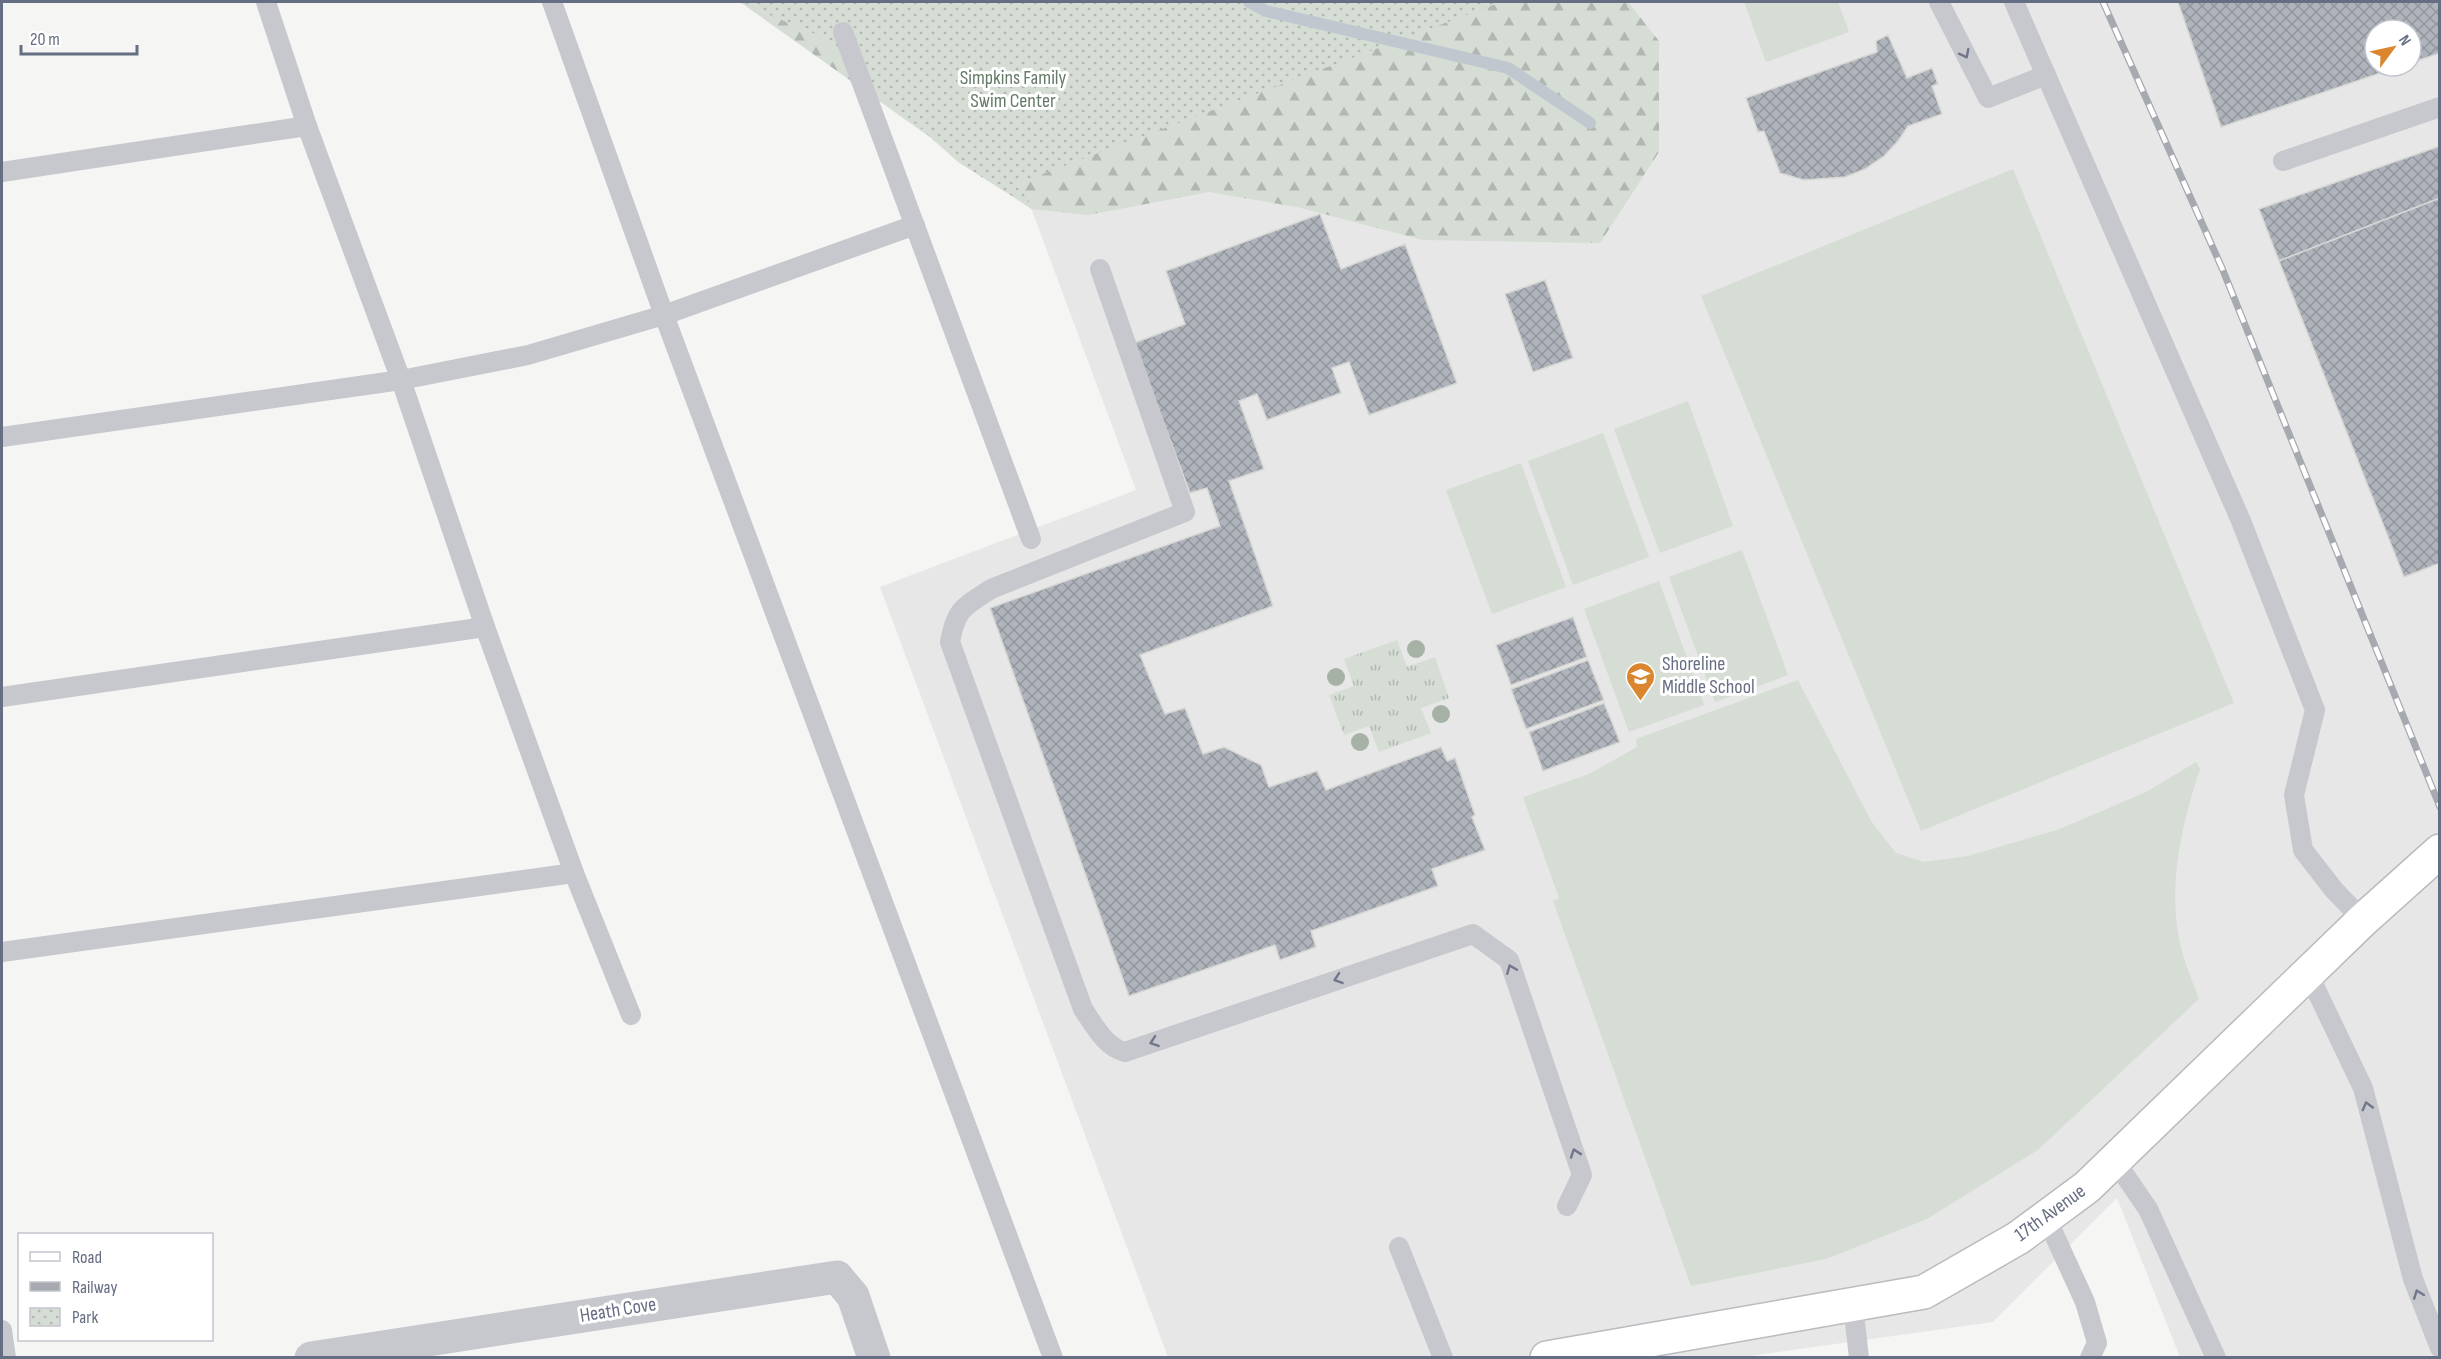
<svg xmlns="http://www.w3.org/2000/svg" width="2441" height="1359" font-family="'Sofia Sans Condensed',sans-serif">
	<defs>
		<pattern id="grass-tufts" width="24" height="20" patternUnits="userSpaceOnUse" patternTransform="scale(1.5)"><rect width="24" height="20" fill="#d5ddd4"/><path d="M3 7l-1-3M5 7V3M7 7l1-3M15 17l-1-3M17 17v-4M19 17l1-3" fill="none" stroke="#b1b7b1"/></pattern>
		<pattern id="forest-firs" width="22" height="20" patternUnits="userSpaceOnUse" patternTransform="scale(1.5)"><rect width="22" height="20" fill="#d5ddd4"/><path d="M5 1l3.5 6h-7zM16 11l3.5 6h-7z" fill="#b1b7b1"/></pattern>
		<pattern id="park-dots" width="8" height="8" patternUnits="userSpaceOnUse" patternTransform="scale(1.5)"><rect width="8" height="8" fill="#d5ddd4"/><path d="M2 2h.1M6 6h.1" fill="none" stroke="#b1b7b1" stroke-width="1.8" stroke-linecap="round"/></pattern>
		<pattern id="building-cross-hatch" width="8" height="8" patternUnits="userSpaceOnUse" patternTransform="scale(1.5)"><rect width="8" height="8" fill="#afb3bb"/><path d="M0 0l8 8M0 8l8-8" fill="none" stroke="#92969d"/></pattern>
	</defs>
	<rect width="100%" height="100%" fill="#f5f6f3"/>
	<!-- built -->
	<path fill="#e6e7e6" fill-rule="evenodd" d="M1502 2H2439V1357H2180L2117 1198 1993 1322 1736 1358 1168 1357 880 587 1136 490 1021 181ZM2375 30H2411V66H2375Z"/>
	<!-- grass -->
	<polygon fill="url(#grass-tufts)" points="1397,640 1407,667 1435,657 1449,698 1421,708 1431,733 1379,752 1369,726 1344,735 1329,695 1354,686 1344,659"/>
	<!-- forest -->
	<polygon fill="url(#forest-firs)" points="740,2 1628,2 1659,41 1659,152 1600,243 1423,240 1297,207 1209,192 1088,215 1031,209"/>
	<!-- park -->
	<polygon fill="url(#park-dots)" points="739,2 1501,2 1021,182 1032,209 958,162 815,34"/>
	<!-- garden -->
	<g fill="#d5ddd4">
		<polygon points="1744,2 1838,2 1849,32 1766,62"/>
		<polygon points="2013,169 2234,703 1921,831 1701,296"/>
		<polygon points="1688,401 1733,526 1660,553 1614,429"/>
		<polygon points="1603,433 1649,557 1573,585 1528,461"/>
		<polygon points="1521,463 1566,587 1492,614 1446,490"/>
		<polygon points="1742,550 1788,675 1715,702 1669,577"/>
		<polygon points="1659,581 1704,705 1629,732 1584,609"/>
		<path d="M1798 680 1871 821 1896 853 1924 862 1968 856 2060 829 2146 792 2196 762 2200 769C2181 826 2166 891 2182 951 2186 967 2193 983 2199 999L2039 1149 1927 1219 1826 1259 1691 1286 1553 901 1559 898 1523 797 1589 774 1637 747 1636 739Z"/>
	</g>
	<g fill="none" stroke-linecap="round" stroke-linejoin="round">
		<!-- stream -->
		<polyline stroke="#c1c7cf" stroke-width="12" points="1249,2 1266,11 1508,68 1590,123"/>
	</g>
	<!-- building -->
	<g fill="url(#building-cross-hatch)" stroke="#d7d8d5" stroke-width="1.5">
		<polygon points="2178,2 2440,2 2440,53 2411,63 2411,30 2375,30 2375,66 2401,66 2221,127"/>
		<polygon points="1888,35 1907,78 1932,68 1938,84 1932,86 1942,114 1908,126 1898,141 1884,156 1865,169 1845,177 1804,180 1780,173 1764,131 1758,132 1746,98 1877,52 1876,41"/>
		<polygon points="2440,146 2440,198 2279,261 2259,209"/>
		<polygon points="2440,198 2440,563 2404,577 2279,261"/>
		<polygon points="1320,214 1341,269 1405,244 1457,383 1369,415 1349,362 1332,368 1341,393 1267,420 1257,394 1239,401 1264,469 1229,481 1273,606 1140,655 1165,714 1185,708 1203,754 1224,747 1261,765 1269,787 1317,771 1326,790 1441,747 1447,761 1455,758 1475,815 1472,817 1485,850 1432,869 1438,886 1311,931 1316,947 1280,960 1275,945 1129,996 990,608 1220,526 1207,488 1190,493 1134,343 1185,324 1166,271"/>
		<polygon points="1545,280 1573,358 1533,372 1505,294"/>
		<polygon points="1573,617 1587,657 1511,685 1496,645"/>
		<polygon points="1588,660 1604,700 1526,729 1511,689"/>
		<polygon points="1604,703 1620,742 1543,771 1529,732"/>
	</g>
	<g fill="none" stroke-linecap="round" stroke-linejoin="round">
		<defs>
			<polyline id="secondary" points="1547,1358 1924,1292 2018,1238 2087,1187 2363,920 2440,851"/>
		</defs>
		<!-- secondary casing -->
		<use href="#secondary" stroke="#b9bbc1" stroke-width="36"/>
		<!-- lane -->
		<g stroke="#c7c8cd" stroke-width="20">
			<polyline points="552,2 664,315 1053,1358"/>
			<polyline points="1939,2 1988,98 2046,75"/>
			<polyline points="2014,2 2241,521 2315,710 2294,795 2303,850 2334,890 2363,920"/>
			<polyline points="843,32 1031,539"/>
			<polyline points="2283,161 2440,107"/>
			<polyline points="2,172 307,126"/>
			<path d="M1100 269 1185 512 991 589C964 607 956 608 950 642L1083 1009C1094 1025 1105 1047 1125 1052L1473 934 1509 960 1582 1175 1567 1206"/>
			<polyline points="2,437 401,380 528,355 664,315 915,225"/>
			<polyline points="2,697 485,627"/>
			<polyline points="574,873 631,1015"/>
			<polyline points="2,952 574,873 485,627 401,380 307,126 266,2"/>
			<polyline points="2308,973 2363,1088 2413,1279 2440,1348"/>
			<polyline points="2115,1161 2148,1209 2216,1358"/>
			<polyline points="2046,1217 2085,1302 2097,1343 2090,1358"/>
			<polyline points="1399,1247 1443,1358"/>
			<polyline points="1853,1305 1859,1358"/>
			<polyline points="2,1330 6,1358"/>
		</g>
		<!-- street -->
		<polyline stroke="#c7c8cd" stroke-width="33" points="311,1358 837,1277 853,1296 874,1358"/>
		<!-- secondary -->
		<use href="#secondary" stroke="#fff" stroke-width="33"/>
		<defs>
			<polyline id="rail" points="2103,2 2222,268 2440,807"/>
		</defs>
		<!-- rail casing -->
		<use href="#rail" stroke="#a7a9b1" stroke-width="7"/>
		<!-- rail -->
		<use href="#rail" stroke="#fff" stroke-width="4.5" stroke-dasharray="14" stroke-linecap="butt"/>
	</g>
	<!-- trees -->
	<g fill="#a6b2a6">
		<circle cx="1416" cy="649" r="9"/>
		<circle cx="1336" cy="677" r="9"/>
		<circle cx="1441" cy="714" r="9"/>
		<circle cx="1360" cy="742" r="9"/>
	</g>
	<!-- one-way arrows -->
	<defs><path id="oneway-chevron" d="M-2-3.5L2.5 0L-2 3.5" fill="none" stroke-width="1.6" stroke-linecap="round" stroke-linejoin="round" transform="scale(1.5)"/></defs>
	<g stroke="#70778a">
		<use href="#oneway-chevron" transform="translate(1965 54) rotate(63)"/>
		<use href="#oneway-chevron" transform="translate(1511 969) rotate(-112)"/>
		<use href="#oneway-chevron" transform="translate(1338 979) rotate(161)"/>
		<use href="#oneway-chevron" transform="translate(1154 1042) rotate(161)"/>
		<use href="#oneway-chevron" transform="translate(2367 1106) rotate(-105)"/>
		<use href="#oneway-chevron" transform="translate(1575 1153) rotate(-109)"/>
		<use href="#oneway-chevron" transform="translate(2418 1294) rotate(-111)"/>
	</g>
	<!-- icons -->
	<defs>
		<symbol id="school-pin" viewBox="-11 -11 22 30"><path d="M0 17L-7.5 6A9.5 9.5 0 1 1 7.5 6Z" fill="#db862e" stroke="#fff"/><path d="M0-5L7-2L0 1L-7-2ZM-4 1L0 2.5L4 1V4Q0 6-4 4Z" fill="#fff"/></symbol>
	</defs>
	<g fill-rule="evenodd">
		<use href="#school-pin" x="1624" y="660" width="33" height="45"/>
	</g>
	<g text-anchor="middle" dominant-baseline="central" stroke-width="6" stroke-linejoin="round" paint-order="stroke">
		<!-- park labels -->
		<g font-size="20" fill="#657a67" stroke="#fff">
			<text x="1013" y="78">Simpkins Family<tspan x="1013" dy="23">Swim Center</tspan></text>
		</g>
		<!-- poi labels -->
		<g font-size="20" fill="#666e83" stroke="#fff" text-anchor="start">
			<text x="1662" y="664">Shoreline<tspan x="1662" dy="23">Middle School</tspan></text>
		</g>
		<!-- street labels -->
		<g font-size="20" fill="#666e83" stroke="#fff">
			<text transform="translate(2050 1213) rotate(-36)">17th Avenue</text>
			<text transform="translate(618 1310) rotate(-9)">Heath Cove</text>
		</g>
	</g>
	<!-- border -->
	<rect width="2441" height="1359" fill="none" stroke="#666e83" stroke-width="6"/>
	<!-- legend -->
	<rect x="18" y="1233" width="195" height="108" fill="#ffffff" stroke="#c2c5cd" stroke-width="1.5"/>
	<rect x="30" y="1252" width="30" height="9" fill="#ffffff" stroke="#c2c5cd" stroke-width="1.5"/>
	<text x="72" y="1263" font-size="18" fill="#666e83">Road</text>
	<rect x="30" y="1282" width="30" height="9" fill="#a7a9b1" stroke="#c2c5cd" stroke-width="1.5"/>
	<text x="72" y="1293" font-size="18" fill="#666e83">Railway</text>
	<rect x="30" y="1308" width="30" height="18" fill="url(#park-dots)" stroke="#c2c5cd" stroke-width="1.5"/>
	<text x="72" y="1323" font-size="18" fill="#666e83">Park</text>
	<!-- north arrow -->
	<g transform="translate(2393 48) rotate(57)"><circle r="28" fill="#ffffff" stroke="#c2c5cd" stroke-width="1.5"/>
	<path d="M0-4.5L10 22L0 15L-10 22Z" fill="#db862e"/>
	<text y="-9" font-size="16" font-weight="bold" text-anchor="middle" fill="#666e83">N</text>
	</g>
	<!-- scale -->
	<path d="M21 45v9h116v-9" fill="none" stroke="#666e83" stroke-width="3"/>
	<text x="30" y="45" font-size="18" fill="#666e83" stroke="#ffffff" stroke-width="4.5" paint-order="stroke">20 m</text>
</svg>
